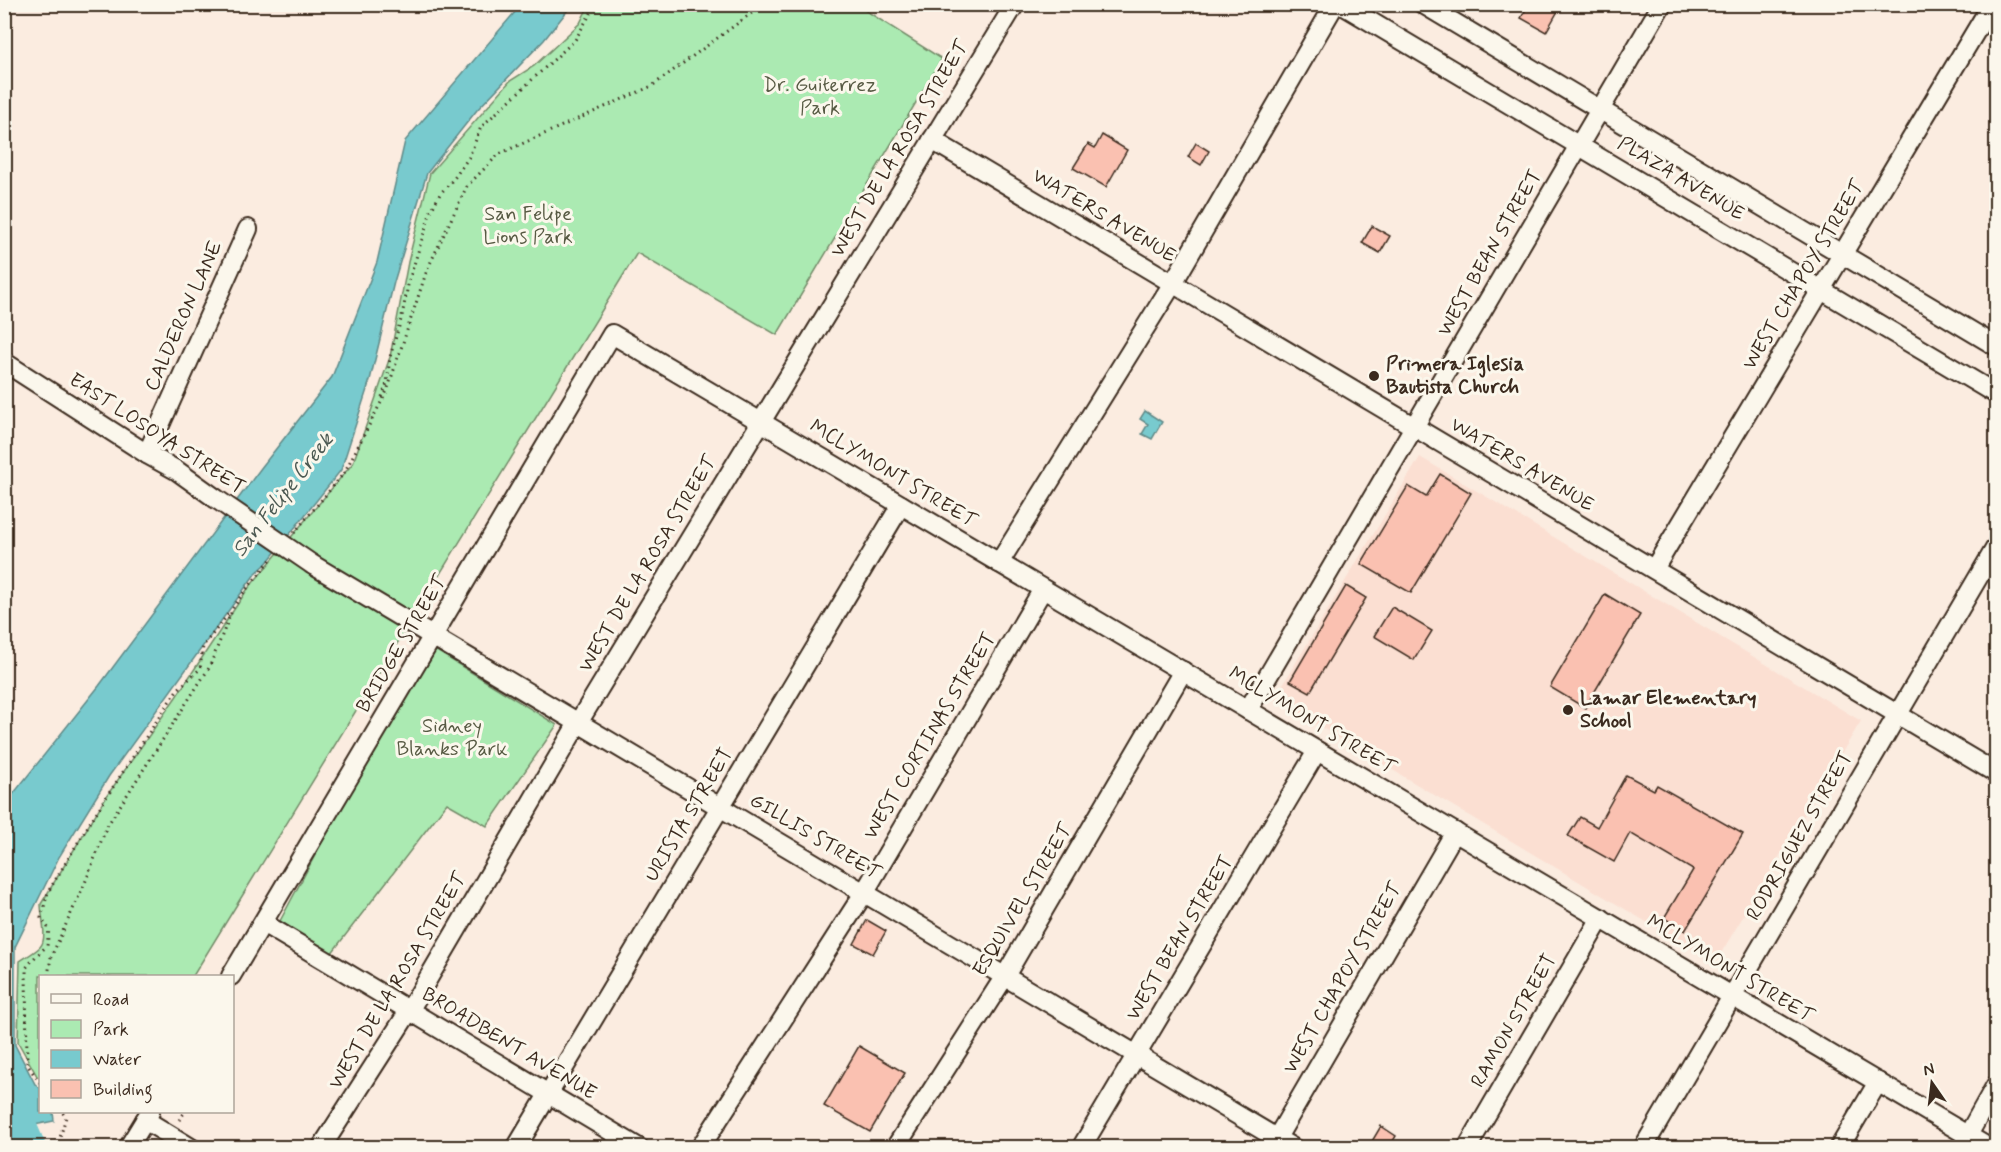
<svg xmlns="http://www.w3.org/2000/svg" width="2001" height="1152" font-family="Mynerve,sans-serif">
	<rect width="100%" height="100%" fill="#fbece0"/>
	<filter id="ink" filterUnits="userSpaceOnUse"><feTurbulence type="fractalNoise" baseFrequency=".0167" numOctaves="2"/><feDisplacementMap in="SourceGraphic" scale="12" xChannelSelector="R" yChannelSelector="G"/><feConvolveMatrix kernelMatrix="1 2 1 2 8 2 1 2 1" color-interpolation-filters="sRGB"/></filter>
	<g filter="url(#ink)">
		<!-- built -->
		<polygon fill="#fbdfd2" points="1420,457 1861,721 1715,963 1274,699"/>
		<!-- green -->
		<g fill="#abeab2" stroke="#738a68" stroke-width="1.5">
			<path d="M589 5H857L942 59 777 335 637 253 193 976H40V1078L37 1076 18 1042 20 961C26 957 35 952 40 947 48 939 41 916 41 904L106 797 176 697 247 590 353 463 390 357 408 262 430 173 510 81 534 66 580 23Z"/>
			<polygon points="427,645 557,725 487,826 447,803 331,954 280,921"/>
		</g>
		<!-- water -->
		<g fill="#78cace" stroke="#608a88" stroke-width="1.5">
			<polygon points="521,5 572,5 544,40 477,110 427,173 394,282 370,380 341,470 265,565 255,574 109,776 59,857 15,947 15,1045 35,1084 40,1088 40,1112 53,1112 54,1121 5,1131 4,816 10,798 99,686 261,468 332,377 377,262 405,141"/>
			<polygon points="1145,411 1162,422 1152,439 1142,434 1148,424 1140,419"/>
		</g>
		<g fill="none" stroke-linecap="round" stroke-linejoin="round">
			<!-- river -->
			<polyline stroke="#78cace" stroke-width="30" points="4,1078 10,1099 31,1148"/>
		</g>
		<!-- building -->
		<g fill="#fac1b1" stroke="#3b2a1e" stroke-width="1.5">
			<polygon points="1529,4 1562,4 1546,32 1521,18"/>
			<polygon points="1102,135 1127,150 1106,187 1073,168 1088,144 1095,148"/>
			<polygon points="1196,143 1209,151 1201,165 1188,157"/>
			<polygon points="1372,226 1390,236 1380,253 1362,243"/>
			<polygon points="1440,474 1471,493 1411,593 1361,564 1408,486 1426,497"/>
			<polygon points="1346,586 1366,598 1310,692 1290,681"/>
			<polygon points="1605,594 1640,615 1585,708 1550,687"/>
			<polygon points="1392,607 1432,631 1414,660 1374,636"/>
			<polygon points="1626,775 1654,790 1657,785 1743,834 1685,931 1664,918 1693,870 1630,833 1614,862 1568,836 1580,817 1597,827"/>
			<polygon points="867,920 886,931 873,954 854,944"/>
			<polygon points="859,1046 905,1073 870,1132 824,1106"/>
			<polygon points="1381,1126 1396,1136 1389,1148 1368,1148"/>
		</g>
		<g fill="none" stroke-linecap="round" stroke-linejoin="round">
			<defs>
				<g id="minor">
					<polyline points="1341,4 1996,394"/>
					<polyline points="1423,4 1996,346"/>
					<polyline points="932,140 1996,773"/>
					<polyline points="4,362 147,454 176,470 215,498"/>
					<polyline points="147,454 248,229"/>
					<polyline points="999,563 1173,283 1335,4"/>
					<polyline points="313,565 1293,1148"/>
					<polyline points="1654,569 1992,4"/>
					<polyline points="1248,710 1662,4"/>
					<polyline points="263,923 639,1148"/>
					<polyline points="231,976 612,334 1989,1148"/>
					<polyline points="145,1120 191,1148"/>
					<polyline points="1968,1135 1996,1085"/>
					<polyline points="128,1148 150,1112"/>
					<polyline points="321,1148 409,1011 578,723 1015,4"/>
					<polyline points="516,1148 901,505"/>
					<polyline points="700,1148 864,893 1043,589"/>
					<polyline points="895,1148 1005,976 1183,671"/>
					<polyline points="1081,1148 1317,751"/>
					<polyline points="1271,1148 1455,832"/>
					<polyline points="1467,1148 1601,918"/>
					<polyline points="1643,1148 1996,547"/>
					<polyline points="1839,1148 1878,1082"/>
				</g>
			</defs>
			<!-- minor casing -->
			<use href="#minor" stroke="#3b2a1e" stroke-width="22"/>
			<!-- path -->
			<g stroke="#3b2a1e" stroke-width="3" stroke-dasharray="1.5 4.5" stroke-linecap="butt">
				<polyline points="382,397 387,383 390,357 402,316 409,280 431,211 440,194 455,177 469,157 481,127 575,40 596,4"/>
				<polyline points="294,533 344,473 387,391 427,270 467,186 499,154 652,86 764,4"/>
				<polyline points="48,976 51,957 85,883 107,826 209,668 233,608 241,596 272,558"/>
				<polyline points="40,1083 27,1064 26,968 36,956 47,946 49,929 41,918 48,892 94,816 177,690 200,669 203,646 231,611"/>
				<polyline points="179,1120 185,1112"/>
				<polyline points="57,1148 66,1117 62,1112"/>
			</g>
			<!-- minor -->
			<use href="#minor" stroke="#fbf7ec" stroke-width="18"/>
			<defs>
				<polyline id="minor-bridge" points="215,498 313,565"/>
			</defs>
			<!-- minor-bridge casing -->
			<use href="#minor-bridge" stroke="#3b2a1e" stroke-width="22" stroke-linecap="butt"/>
			<!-- minor-bridge -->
			<use href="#minor-bridge" stroke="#fbf7ec" stroke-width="18"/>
		</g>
	</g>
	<!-- markers -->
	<g fill="#3b2a1e" stroke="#fbf7ec" stroke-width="2">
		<circle cx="1374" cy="376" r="6"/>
		<circle cx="1568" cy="710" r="6"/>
	</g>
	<g text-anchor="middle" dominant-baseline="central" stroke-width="6" stroke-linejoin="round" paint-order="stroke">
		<!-- park labels -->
		<g font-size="20" fill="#575a43" stroke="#fbf7ec">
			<text x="820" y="85">Dr. Guiterrez<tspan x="820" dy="23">Park</tspan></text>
			<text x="528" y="214">San Felipe<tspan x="528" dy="23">Lions Park</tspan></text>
			<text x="452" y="726">Sidney<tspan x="452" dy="23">Blanks Park</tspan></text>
		</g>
		<!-- street labels -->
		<g font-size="20" fill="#3b2a1e" stroke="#fbf7ec">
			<text transform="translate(900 149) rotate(-59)">WEST DE LA ROSA STREET</text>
			<text transform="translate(1681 179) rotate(31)">PLAZA AVENUE</text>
			<text transform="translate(1104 216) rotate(31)">WATERS AVENUE</text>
			<text transform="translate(1490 253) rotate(-60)">WEST BEAN STREET</text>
			<text transform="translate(1804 275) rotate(-59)">WEST CHAPOY STREET</text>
			<text transform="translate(184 316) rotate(-66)">CALDERON LANE</text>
			<text transform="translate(157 434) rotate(33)">EAST LOSOYA STREET</text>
			<text transform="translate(1522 465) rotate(31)">WATERS AVENUE</text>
			<text transform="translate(893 474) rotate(31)">MCLYMONT STREET</text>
			<text transform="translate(648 564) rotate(-59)">WEST DE LA ROSA STREET</text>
			<text transform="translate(402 644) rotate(-59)">BRIDGE STREET</text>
			<text transform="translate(1312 721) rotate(31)">MCLYMONT STREET</text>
			<text transform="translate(930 736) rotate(-59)">WEST CORTINAS STREET</text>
			<text transform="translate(689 815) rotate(-59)">URISTA STREET</text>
			<text transform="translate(1800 836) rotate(-60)">RODRIGUEZ STREET</text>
			<text transform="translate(815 837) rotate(31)">GILLIS STREET</text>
			<text transform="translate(1023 900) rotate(-59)">ESQUIVEL STREET</text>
			<text transform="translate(1180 938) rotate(-59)">WEST BEAN STREET</text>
			<text transform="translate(1730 969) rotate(31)">MCLYMONT STREET</text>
			<text transform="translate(1343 978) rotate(-60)">WEST CHAPOY STREET</text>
			<text transform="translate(398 981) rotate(-59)">WEST DE LA ROSA STREET</text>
			<text transform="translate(1514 1021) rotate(-60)">RAMON STREET</text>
			<text transform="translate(509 1044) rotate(31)">BROADBENT AVENUE</text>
		</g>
		<!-- poi labels -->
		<g font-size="20" font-weight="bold" fill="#3b2a1e" stroke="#fbf7ec" text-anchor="start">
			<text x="1386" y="364">Primera Iglesia<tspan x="1386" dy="23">Bautista Church</tspan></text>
			<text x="1580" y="698">Lamar Elementary<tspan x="1580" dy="23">School</tspan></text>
		</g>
		<!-- water labels -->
		<g font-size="21" font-style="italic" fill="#4d5a53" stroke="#fbf7ec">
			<text transform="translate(283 495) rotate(-52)">San Felipe Creek</text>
		</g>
	</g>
	<!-- margin -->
	<rect width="2001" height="1152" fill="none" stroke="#fbf7ec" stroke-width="24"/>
	<rect x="12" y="12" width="1977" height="1128" fill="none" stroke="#3b2a1e" stroke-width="2" filter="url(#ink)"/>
	<!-- legend -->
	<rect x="39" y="975" width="195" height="138" fill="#fbf7ec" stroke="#aea59a" stroke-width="1.5"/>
	<rect x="51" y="994" width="30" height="9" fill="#fbf7ec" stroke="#aea59a" stroke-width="1.5"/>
	<text x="93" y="1005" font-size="18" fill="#3b2a1e">Road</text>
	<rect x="51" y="1020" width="30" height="18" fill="#abeab2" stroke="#aea59a" stroke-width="1.5"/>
	<text x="93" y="1035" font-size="18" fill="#3b2a1e">Park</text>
	<rect x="51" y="1050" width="30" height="18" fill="#78cace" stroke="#aea59a" stroke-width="1.5"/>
	<text x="93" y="1065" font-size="18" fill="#3b2a1e">Water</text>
	<rect x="51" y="1080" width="30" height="18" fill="#fac1b1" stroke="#aea59a" stroke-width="1.5"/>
	<text x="93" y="1095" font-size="18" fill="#3b2a1e">Building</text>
	<!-- north arrow -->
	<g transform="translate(1932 1083) rotate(346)" stroke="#fbf7ec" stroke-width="4.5" paint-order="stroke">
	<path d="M0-4.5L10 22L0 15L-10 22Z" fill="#3b2a1e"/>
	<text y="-9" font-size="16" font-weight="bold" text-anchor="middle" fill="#3b2a1e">N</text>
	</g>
</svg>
